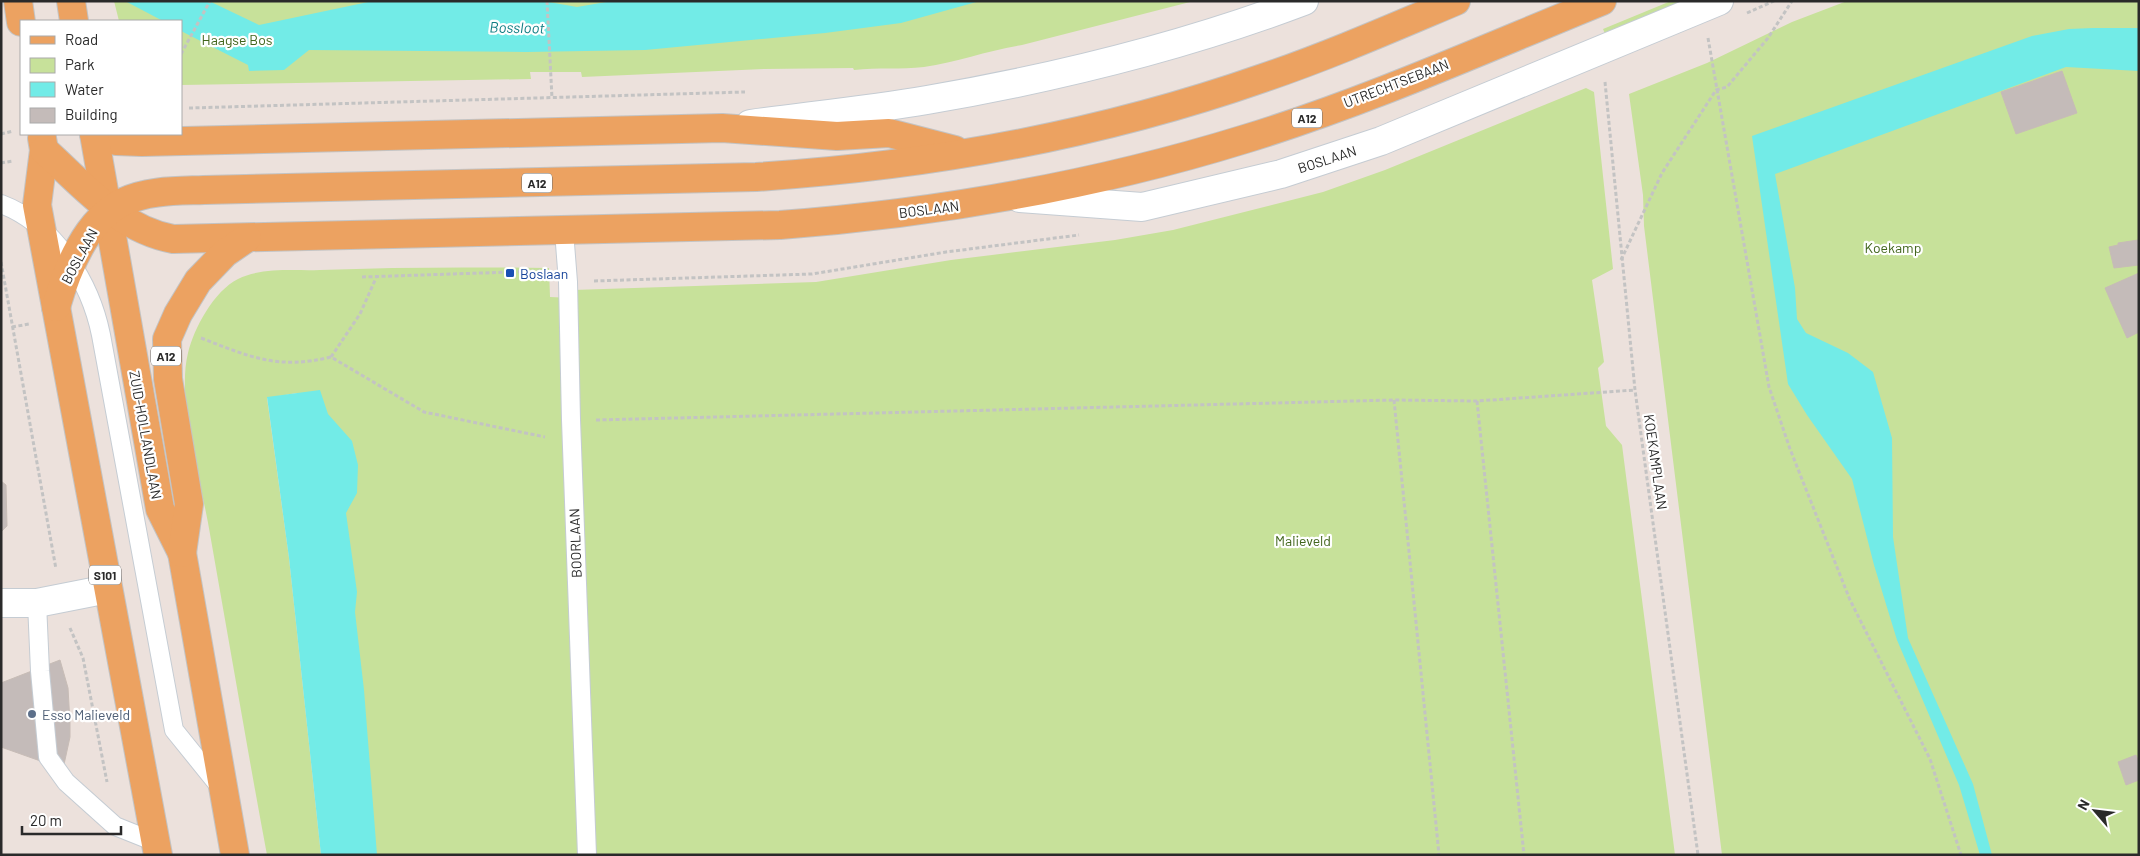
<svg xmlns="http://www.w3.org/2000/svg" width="2140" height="856" font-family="Barlow,sans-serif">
	<rect width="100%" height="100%" fill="#ece1dc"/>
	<!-- green -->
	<g fill="#c7e19a">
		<path d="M114 1H1194L1022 45C989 50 957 62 924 67 901 70 877 67 854 70L853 68 764 69 582 77 581 72H530L531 79 181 85V21H119Z"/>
		<polygon points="1671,1 1689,1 1606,36 1603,29"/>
		<polygon points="1847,1 2139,1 2139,855 1722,855 1644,226 1643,195 1629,94 1707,63 1792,22"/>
		<path d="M1586 88 1594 92 1613 269 1592 280 1604 362 1598 368 1606 426 1622 445 1675 855H351L297 393 267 398 289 558 321 855H267C247 748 229 641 210 534 202 484 176 401 188 353 194 328 214 291 238 279 262 267 294 271 320 270 396 267 472 267 549 268L550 297 573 298V290L816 282 951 260 1115 240 1173 230 1323 192 1385 170Z"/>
	</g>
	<!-- water -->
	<g fill="#72ebe7">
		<polygon points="125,1 209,1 259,25 373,1 543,1 577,7 612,1 980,1 901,23 825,33 645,50 526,52 309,50 284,70 249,71 248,65 181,31 181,21 163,21"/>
		<polygon points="2093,28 2139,28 2139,71 2066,67 1775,174 1795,288 1797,319 1806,333 1848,353 1873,372 1892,438 1893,537 1908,638 1973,784 1992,855 1980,855 1959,785 1897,640 1874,565 1852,479 1807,415 1788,384 1752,136 2032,36 2069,29"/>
		<polygon points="320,390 328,414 352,441 358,465 357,493 346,513 357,592 355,612 364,690 377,855 321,855 289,558 267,397"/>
	</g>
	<!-- building -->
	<g fill="#c4bbb9" stroke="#c7bcb6">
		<polygon points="2062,71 2077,113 2016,134 2001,92"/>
		<polygon points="2138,240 2139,265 2114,268 2109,247 2118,245 2118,243"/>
		<polygon points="2139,273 2139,332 2127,338 2105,288"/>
		<polygon points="1,481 6,485 7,526 1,532"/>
		<polygon points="60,660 68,688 70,723 70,737 63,769 1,747 1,683"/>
		<polygon points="2136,755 2139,762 2139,780 2126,785 2118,762"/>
	</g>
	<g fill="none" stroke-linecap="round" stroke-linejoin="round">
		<defs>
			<g id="lane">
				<path d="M1 204C54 224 90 281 101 335L174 730 220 787"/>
				<polyline points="564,231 568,282 571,420 587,855"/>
				<polyline points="37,603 40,671 48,757 66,782 115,826 155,842"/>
			</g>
			<polyline id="street" points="1,603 37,603 108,589"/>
			<g id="secondary">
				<path d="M750 124C809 116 868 110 927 100 1055 78 1182 47 1304 1"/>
				<polyline points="1020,198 1142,207 1281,174 1381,141 1719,1"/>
			</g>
			<g id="primary">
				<polyline points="18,1 21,22"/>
				<polyline points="71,1 74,21"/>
				<polyline points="94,134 116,141 142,142 722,128 837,136 889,133 955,150"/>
				<polyline points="94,134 160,509 182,553 235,855"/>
				<polyline points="42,138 44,150 37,205 158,855"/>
				<path d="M44 150C83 185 119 229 173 239L780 225C938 213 1093 186 1245 139 1366 102 1484 49 1602 1"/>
				<path d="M56 307C67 269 86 220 123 202 148 190 177 191 204 190L756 177C927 166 1100 135 1263 78 1328 56 1392 28 1456 1"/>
				<polyline points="182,553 189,504 168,379 167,339 178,314 198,281 225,253 247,238"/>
			</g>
		</defs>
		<!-- lane casing -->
		<use href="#lane" stroke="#c5ccd3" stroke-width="20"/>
		<!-- street casing -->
		<use href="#street" stroke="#c5ccd3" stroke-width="30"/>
		<!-- secondary casing -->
		<use href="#secondary" stroke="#c5ccd3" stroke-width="30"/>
		<!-- primary casing -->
		<use href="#primary" stroke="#c3c3c3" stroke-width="30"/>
		<!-- path -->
		<g stroke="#c3c3c3" stroke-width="3" stroke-dasharray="4 2.5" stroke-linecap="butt">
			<polyline points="547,1 552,98"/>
			<polyline points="1747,13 1774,1"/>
			<polyline points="1708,38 1769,387 1790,449 1850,600 1930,759 1961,855"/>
			<polyline points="181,54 210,1"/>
			<polyline points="1605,82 1635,390 1698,855"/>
			<polyline points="189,108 745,92"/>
			<polyline points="1,134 13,131"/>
			<polyline points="1,163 13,161"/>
			<polyline points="1621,260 1662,173 1716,90 1727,87 1768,38 1792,1"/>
			<polyline points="1,262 56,569"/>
			<polyline points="362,277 542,271"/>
			<polyline points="594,281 812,274 946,252 1079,235"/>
			<polyline points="12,327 29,324"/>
			<path d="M201 338C250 357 278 370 331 357L424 412 545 437"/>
			<polyline points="331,357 360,314 376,278"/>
			<polyline points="1394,400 1439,855"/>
			<polyline points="1477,401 1524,855"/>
			<polyline points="596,420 1394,400 1477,401 1635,390"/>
			<polyline points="70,628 83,658 107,782"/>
		</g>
		<!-- lane -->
		<use href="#lane" stroke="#fff" stroke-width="18"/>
		<!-- street -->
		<use href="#street" stroke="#fff" stroke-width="28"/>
		<!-- secondary -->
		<use href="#secondary" stroke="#fff" stroke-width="28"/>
		<!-- primary -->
		<use href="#primary" stroke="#eca261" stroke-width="28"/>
	</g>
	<!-- markers -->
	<rect fill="#1a4fb4" stroke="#fff" stroke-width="2" x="505" y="268" width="10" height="10" rx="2.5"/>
	<circle fill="#5c6f8a" stroke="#fff" stroke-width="2" cx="32" cy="714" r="5"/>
	<g text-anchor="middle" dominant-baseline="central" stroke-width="4.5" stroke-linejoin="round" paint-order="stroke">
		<!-- shield labels -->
		<g fill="#fff" stroke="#6a6a6a" stroke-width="1">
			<rect x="1292" y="108.5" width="30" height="19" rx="4"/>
			<rect x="522" y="173.5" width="30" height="19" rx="4"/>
			<rect x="151" y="346.5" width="30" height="19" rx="4"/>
			<rect x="89" y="565.5" width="32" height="19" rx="4"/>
		</g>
		<g font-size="12" font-weight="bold" fill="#2a2a2a">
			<text x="1307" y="118">A12</text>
			<text x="537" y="183">A12</text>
			<text x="166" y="356">A12</text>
			<text x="105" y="575">S101</text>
		</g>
		<!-- park labels -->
		<g font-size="14" fill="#41651c" stroke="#fff">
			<text x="237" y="39">Haagse Bos</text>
			<text x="1893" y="247">Koekamp</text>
			<text x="1303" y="540">Malieveld</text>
		</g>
		<!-- street labels -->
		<g font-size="14" fill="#2a2a2a" stroke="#fff">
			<text transform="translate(1396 83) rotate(-21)">UTRECHTSEBAAN</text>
			<text transform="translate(1327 159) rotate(-18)">BOSLAAN</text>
			<text transform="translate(929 209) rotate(-7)">BOSLAAN</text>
			<text transform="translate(79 256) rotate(-62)">BOSLAAN</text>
			<text transform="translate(146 435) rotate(80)">ZUID-HOLLANDLAAN</text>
			<text transform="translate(1656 462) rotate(82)">KOEKAMPLAAN</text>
			<text transform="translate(575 543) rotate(-92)">BOORLAAN</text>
		</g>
		<!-- transit labels -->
		<g font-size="14" fill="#164399" stroke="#fff" text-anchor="start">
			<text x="520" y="273">Boslaan</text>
		</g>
		<!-- service labels -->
		<g font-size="14" fill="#4e5e75" stroke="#fff" text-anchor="start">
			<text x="42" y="714">Esso Malieveld</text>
		</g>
		<!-- water labels -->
		<g font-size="15" font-style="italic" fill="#117e83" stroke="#fff">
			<text transform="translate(517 27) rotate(1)">Bossloot</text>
		</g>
	</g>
	<!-- border -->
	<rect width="2140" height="856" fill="none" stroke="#2a2a2a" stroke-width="5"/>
	<!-- legend -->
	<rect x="20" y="20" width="162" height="115" fill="#ffffff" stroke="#aaaaaa"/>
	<rect x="30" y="36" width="25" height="8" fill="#eca261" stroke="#aaaaaa"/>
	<text x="65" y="45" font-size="15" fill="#2a2a2a">Road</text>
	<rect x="30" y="58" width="25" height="15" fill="#c7e19a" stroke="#aaaaaa"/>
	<text x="65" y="70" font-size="15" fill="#2a2a2a">Park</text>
	<rect x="30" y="82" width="25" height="15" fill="#72ebe7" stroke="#aaaaaa"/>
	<text x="65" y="95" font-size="15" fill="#2a2a2a">Water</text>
	<rect x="30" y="108" width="25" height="15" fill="#c4bbb9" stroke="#aaaaaa"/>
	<text x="65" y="120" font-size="15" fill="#2a2a2a">Building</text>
	<!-- north arrow -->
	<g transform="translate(2095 811) rotate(298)" stroke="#ffffff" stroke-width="4" paint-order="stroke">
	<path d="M0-4L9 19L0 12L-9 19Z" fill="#2a2a2a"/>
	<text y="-8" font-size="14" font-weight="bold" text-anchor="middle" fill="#2a2a2a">N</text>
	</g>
	<!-- scale -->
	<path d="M22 826v8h99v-8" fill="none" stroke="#2a2a2a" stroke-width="2.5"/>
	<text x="30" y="826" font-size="15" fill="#2a2a2a" stroke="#ffffff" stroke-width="4" paint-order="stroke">20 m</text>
</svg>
